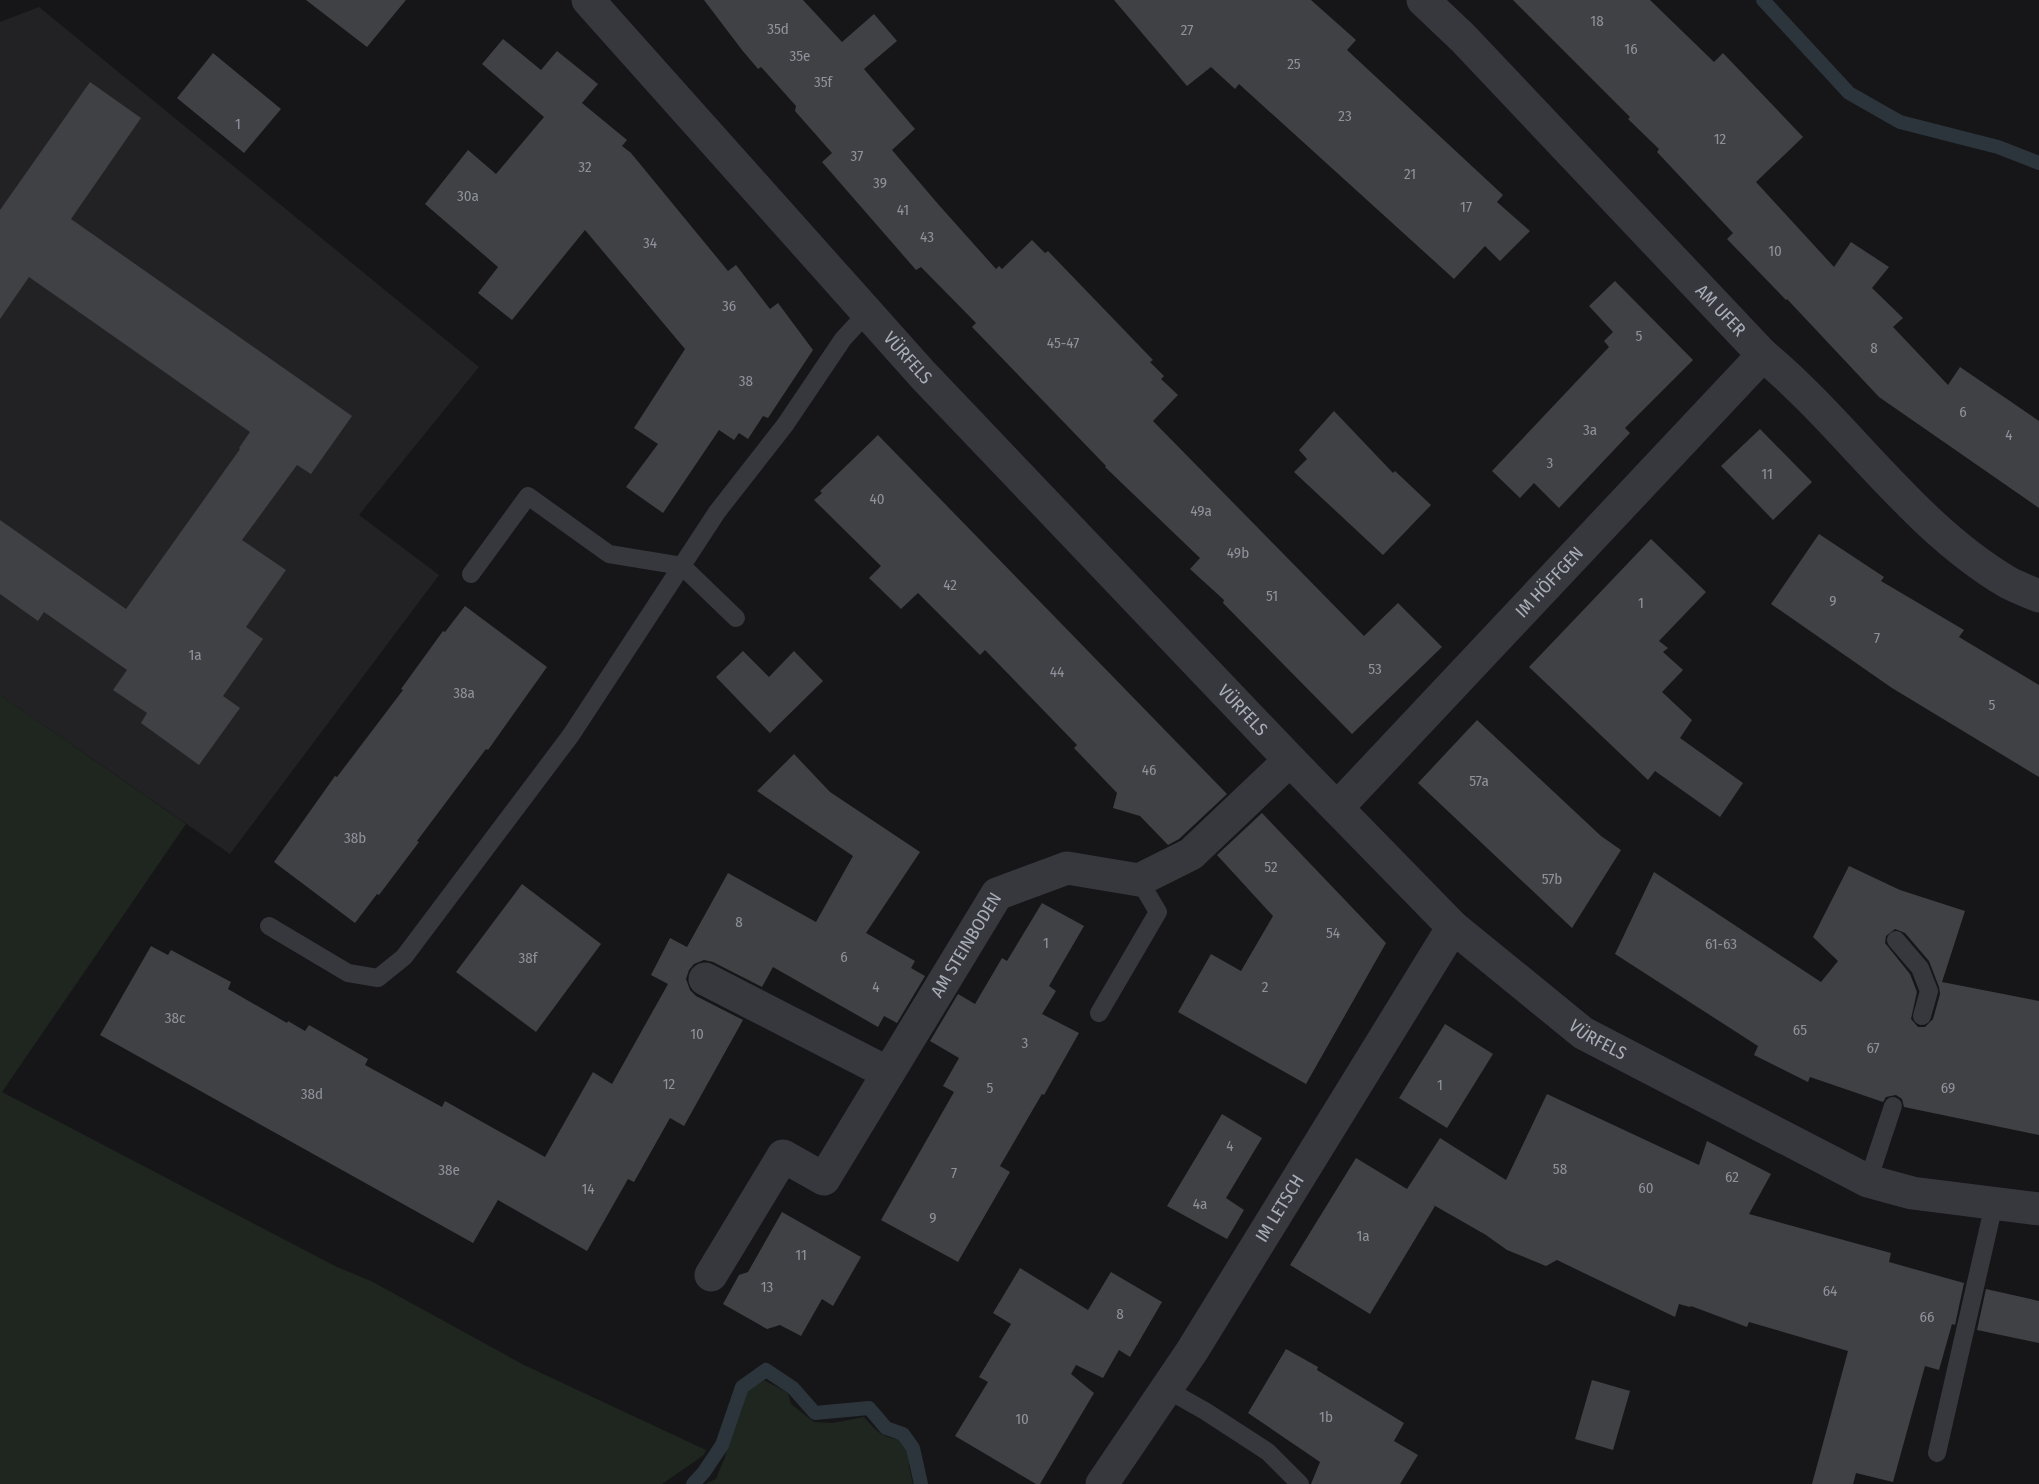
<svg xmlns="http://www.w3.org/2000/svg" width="2039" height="1484" font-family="'Fira Sans Condensed',sans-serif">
	<rect width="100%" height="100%" fill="#161618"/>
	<!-- built -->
	<polygon fill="#222225" points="39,7 479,367 359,515 439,575 230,854 0,695 0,22"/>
	<!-- green -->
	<g fill="#1e261f">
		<polygon points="0,695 186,824 2,1092 337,1267 371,1281 524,1365 706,1450 704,1455 662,1484 0,1484"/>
		<path d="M764 1380 788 1393 791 1404 814 1422 833 1423 864 1417C876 1431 884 1440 904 1439L911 1455 909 1466 913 1484H705L716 1479 725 1457 741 1386Z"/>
	</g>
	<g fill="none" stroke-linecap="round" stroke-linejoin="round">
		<!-- stream -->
		<g stroke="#2c353c" stroke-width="14">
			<polyline points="1763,0 1849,93 1900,122 1998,147 2039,163"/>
			<polyline points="693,1484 704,1472 722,1445 742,1387 766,1370 793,1388 815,1413 869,1408 886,1428 903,1434 913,1448 921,1484"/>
		</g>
	</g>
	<!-- building -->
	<g fill="#404145" fill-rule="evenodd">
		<polygon points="306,0 406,0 367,47"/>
		<polygon points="704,0 803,0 842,42 874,14 897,41 864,69 915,129 892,150 938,204 996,269 999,266 1002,269 1032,240 1045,253 1048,251 1153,360 1150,362 1164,376 1161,379 1178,395 1153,421 1364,636 1398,603 1442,647 1352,734 1223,603 1224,600 1190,569 1200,558 1105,467 1106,466 972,327 976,323 921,267 916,270 822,162 832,153 795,111 796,106 761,67 758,69 742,50"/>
		<polygon points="1114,0 1311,0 1356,40 1347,50 1503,195 1497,202 1530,231 1500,261 1485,246 1454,279 1239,84 1235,89 1211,67 1187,86"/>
		<polygon points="1513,0 1650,0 1714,62 1723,53 1803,137 1756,182 1834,267 1851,242 1889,267 1872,288 1903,318 1893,327 1948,385 1960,367 2039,421 2039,508 1879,397 1787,299 1786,300 1727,239 1733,233 1657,152 1659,149 1628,119 1630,117"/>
		<polygon points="503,39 541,70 557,51 598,84 582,103 627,140 622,146 631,153 728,271 736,265 770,309 778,303 813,350 768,418 763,416 748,439 739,433 734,440 719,430 663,513 626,487 658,444 634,428 685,349 585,230 512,320 478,293 498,267 425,204 468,150 496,174 544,117 482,64"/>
		<polygon points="213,53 281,109 244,153 177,98"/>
		<polygon points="90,82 141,118 71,219 352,416 311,474 297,465 242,540 286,570 246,627 263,639 223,696 240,708 199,765 141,723 147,713 113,690 127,670 44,612 38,621 0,594 0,520 126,609 240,449 239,448 250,432 29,277 0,319 0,210"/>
		<polygon points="1615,281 1693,360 1625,428 1630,433 1559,508 1534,483 1520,498 1492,471 1609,347 1604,341 1613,332 1589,306"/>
		<polygon points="1334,411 1393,473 1395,471 1431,505 1383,555 1294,472 1307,459 1299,450"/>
		<polygon points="1760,429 1812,482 1773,520 1721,466"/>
		<polygon points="878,435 1227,794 1179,839 1168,845 1140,816 1113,808 1117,793 1074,748 1077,745 985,650 980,655 918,593 901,609 869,578 881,566 814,500 822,493 820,491"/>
		<polygon points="1819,534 1884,577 1881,581 1964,630 1959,637 2039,685 2039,777 1892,688 1771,604"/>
		<polygon points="1651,539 1706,592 1659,641 1668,648 1663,652 1683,670 1662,692 1692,720 1680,738 1743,783 1720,817 1655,771 1648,780 1529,667"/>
		<polygon points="465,606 547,667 488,750 486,749 417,841 419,842 379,895 377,894 355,923 274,862 335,776 337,777 403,690 401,689 443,631 445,632"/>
		<polygon points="743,651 769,677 794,651 823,681 770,733 716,677"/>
		<polygon points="1477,720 1601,836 1621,850 1572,928 1418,783"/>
		<polygon points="794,754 830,792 920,852 866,933 915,961 911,968 925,976 897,1023 884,1016 878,1027 773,967 762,987 713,962 704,960 694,964 689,970 686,979 690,990 696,996 743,1020 684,1126 670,1118 634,1182 628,1179 587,1251 498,1200 473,1243 100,1035 151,946 168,955 171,950 231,982 228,989 287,1023 288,1021 305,1031 309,1025 368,1059 365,1065 442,1107 445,1101 545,1157 593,1072 612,1084 668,984 651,975 670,938 687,947 728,873 816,922 853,856 757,791"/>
		<polygon points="1262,813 1386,943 1306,1084 1178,1012 1211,954 1241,971 1273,916 1217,855"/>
		<path d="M1849 866 1900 890 1965 911 1942 982 2039 1001V1135L1904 1107 1902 1099 1896 1095 1886 1097 1883 1102 1810 1077 1808 1082 1754 1055 1758 1046 1615 954 1654 872 1821 982 1838 961 1813 937ZM1895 929 1905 933 1929 961 1939 987 1940 994 1933 1019 1925 1027H1918L1911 1019 1917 992 1910 974 1885 943 1886 936Z"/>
		<polygon points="522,884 601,944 536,1032 456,972"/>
		<polygon points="1042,903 1084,926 1049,986 1056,991 1042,1014 1079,1033 1044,1095 1042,1094 1000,1166 1010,1172 958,1262 881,1220 954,1092 943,1086 959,1058 930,1041 958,994 975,1004 1002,958 1007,961"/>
		<polygon points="1445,1024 1493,1054 1447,1128 1399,1098"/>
		<polygon points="1547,1094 1699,1165 1707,1141 1771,1174 1749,1214 1891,1253 1889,1262 1964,1283 1955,1325 1952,1324 1939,1370 1925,1366 1893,1482 1856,1473 1853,1484 1812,1484 1848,1351 1749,1322 1747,1327 1691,1306 1690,1307 1679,1304 1675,1317 1557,1260 1546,1266 1507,1250 1486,1235 1430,1203 1435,1206 1370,1314 1290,1265 1356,1158 1407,1189 1440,1138 1506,1180"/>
		<polygon points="1222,1114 1262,1138 1226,1198 1244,1210 1227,1239 1167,1206"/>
		<polygon points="782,1212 861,1257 833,1306 822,1299 801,1336 780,1325 767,1329 723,1304 739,1275 748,1272"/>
		<polygon points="1020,1268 1088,1310 1111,1272 1162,1302 1130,1357 1119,1350 1103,1378 1076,1365 1071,1374 1094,1393 1040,1484 1036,1484 955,1436 988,1382 979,1377 1011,1324 993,1313"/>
		<polygon points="1986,1289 2039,1301 2039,1343 1977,1330"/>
		<polygon points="1286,1349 1318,1367 1317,1370 1404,1423 1394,1441 1418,1455 1400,1484 1311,1484 1320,1462 1248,1413"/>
		<polygon points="1592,1380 1630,1391 1613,1450 1575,1439"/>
	</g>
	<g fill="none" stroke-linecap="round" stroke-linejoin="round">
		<!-- service -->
		<g stroke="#37383d" stroke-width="18">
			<polyline points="471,574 528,496 609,554 682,566 736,618"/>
			<polyline points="269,926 348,973 378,978 404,957 571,735 717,512 785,425 843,339 867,313"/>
			<polyline points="1896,940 1920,968 1929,991 1922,1016"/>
			<polyline points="1099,1013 1158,912 1139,880"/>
			<polyline points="1868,1181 1893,1106"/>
			<polyline points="1166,1389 1205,1411 1268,1452 1300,1484"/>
			<polyline points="1937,1453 1994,1204"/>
		</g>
		<!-- minor -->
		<g stroke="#37383d" stroke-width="33">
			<path id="s1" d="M1423 0 1463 38 1763 355C1848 426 1913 527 2009 583 2019 588 2029 592 2039 596"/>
			<path id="s2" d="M1337 808 1763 355"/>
			<polyline points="705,979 888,1073"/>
			<path id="s3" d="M711 1275 783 1156 824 1179 997 894 1067 868 1139 880 1191 854 1290 760"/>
			<path id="s4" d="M1102 1484 1192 1351 1453 927"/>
		</g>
		<!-- tertiary -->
		<path stroke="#37383d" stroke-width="33" id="s5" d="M588 0 923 375 1290 760 1453 927 1583 1033 1868 1181 1912 1193 2039 1209"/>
	</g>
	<g text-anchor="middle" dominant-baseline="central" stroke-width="6" stroke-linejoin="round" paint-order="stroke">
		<!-- number labels -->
		<g font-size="15" fill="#8e929b">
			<text x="1597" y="21">18</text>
			<text x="778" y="29">35d</text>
			<text x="1187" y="30">27</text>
			<text x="1631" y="49">16</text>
			<text x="800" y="56">35e</text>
			<text x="1294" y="64">25</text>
			<text x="823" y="82">35f</text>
			<text x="1345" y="116">23</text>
			<text x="238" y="124">1</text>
			<text x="1720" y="139">12</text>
			<text x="857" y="156">37</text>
			<text x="585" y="167">32</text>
			<text x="1410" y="174">21</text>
			<text x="880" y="183">39</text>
			<text x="468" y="196">30a</text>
			<text x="1466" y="207">17</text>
			<text x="903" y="210">41</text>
			<text x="927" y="237">43</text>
			<text x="650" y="243">34</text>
			<text x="1775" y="251">10</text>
			<text x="729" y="306">36</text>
			<text x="1639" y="336">5</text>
			<text x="1063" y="343">45-47</text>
			<text x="1874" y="348">8</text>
			<text x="746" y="381">38</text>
			<text x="1963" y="412">6</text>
			<text x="1590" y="430">3a</text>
			<text x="2009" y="435">4</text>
			<text x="1550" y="463">3</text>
			<text x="1767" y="474">11</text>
			<text x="877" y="499">40</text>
			<text x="1201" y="511">49a</text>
			<text x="1238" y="553">49b</text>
			<text x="950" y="585">42</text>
			<text x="1272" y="596">51</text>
			<text x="1833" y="601">9</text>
			<text x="1641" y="603">1</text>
			<text x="1877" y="638">7</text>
			<text x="195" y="655">1a</text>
			<text x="1375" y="669">53</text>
			<text x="1057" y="672">44</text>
			<text x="464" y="693">38a</text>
			<text x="1992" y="705">5</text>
			<text x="1149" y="770">46</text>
			<text x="1479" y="781">57a</text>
			<text x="355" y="838">38b</text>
			<text x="1271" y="867">52</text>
			<text x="1552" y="879">57b</text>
			<text x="739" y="922">8</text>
			<text x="1333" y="933">54</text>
			<text x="1046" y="943">1</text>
			<text x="1721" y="944">61-63</text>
			<text x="844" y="957">6</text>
			<text x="528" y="958">38f</text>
			<text x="876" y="987">4</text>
			<text x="1265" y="987">2</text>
			<text x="175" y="1018">38c</text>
			<text x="1800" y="1030">65</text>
			<text x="697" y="1034">10</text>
			<text x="1025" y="1043">3</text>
			<text x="1873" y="1048">67</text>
			<text x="669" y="1084">12</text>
			<text x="1440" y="1085">1</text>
			<text x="990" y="1088">5</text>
			<text x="1948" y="1088">69</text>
			<text x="312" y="1094">38d</text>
			<text x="1230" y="1146">4</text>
			<text x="1560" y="1169">58</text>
			<text x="449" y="1170">38e</text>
			<text x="954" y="1173">7</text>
			<text x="1732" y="1177">62</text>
			<text x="1646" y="1188">60</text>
			<text x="588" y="1189">14</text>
			<text x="1200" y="1204">4a</text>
			<text x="933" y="1218">9</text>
			<text x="1363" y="1236">1a</text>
			<text x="801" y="1255">11</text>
			<text x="767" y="1287">13</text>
			<text x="1830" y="1291">64</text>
			<text x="1120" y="1314">8</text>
			<text x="1927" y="1317">66</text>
			<text x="1326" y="1417">1b</text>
			<text x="1022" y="1419">10</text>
		</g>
		<!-- street labels -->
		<g font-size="18" fill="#a8adb8" stroke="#111113">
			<text stroke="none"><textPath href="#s1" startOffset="430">AM UFER</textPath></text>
			<text stroke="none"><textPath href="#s5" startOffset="480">VÜRFELS</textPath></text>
			<text stroke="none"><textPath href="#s2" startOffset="310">IM HÖFFGEN</textPath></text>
			<text stroke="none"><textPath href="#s5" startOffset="966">VÜRFELS</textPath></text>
			<text stroke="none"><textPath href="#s3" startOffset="460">AM STEINBODEN</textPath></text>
			<text stroke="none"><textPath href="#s5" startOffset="1452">VÜRFELS</textPath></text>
			<text stroke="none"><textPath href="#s4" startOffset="328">IM LETSCH</textPath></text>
		</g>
	</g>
</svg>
